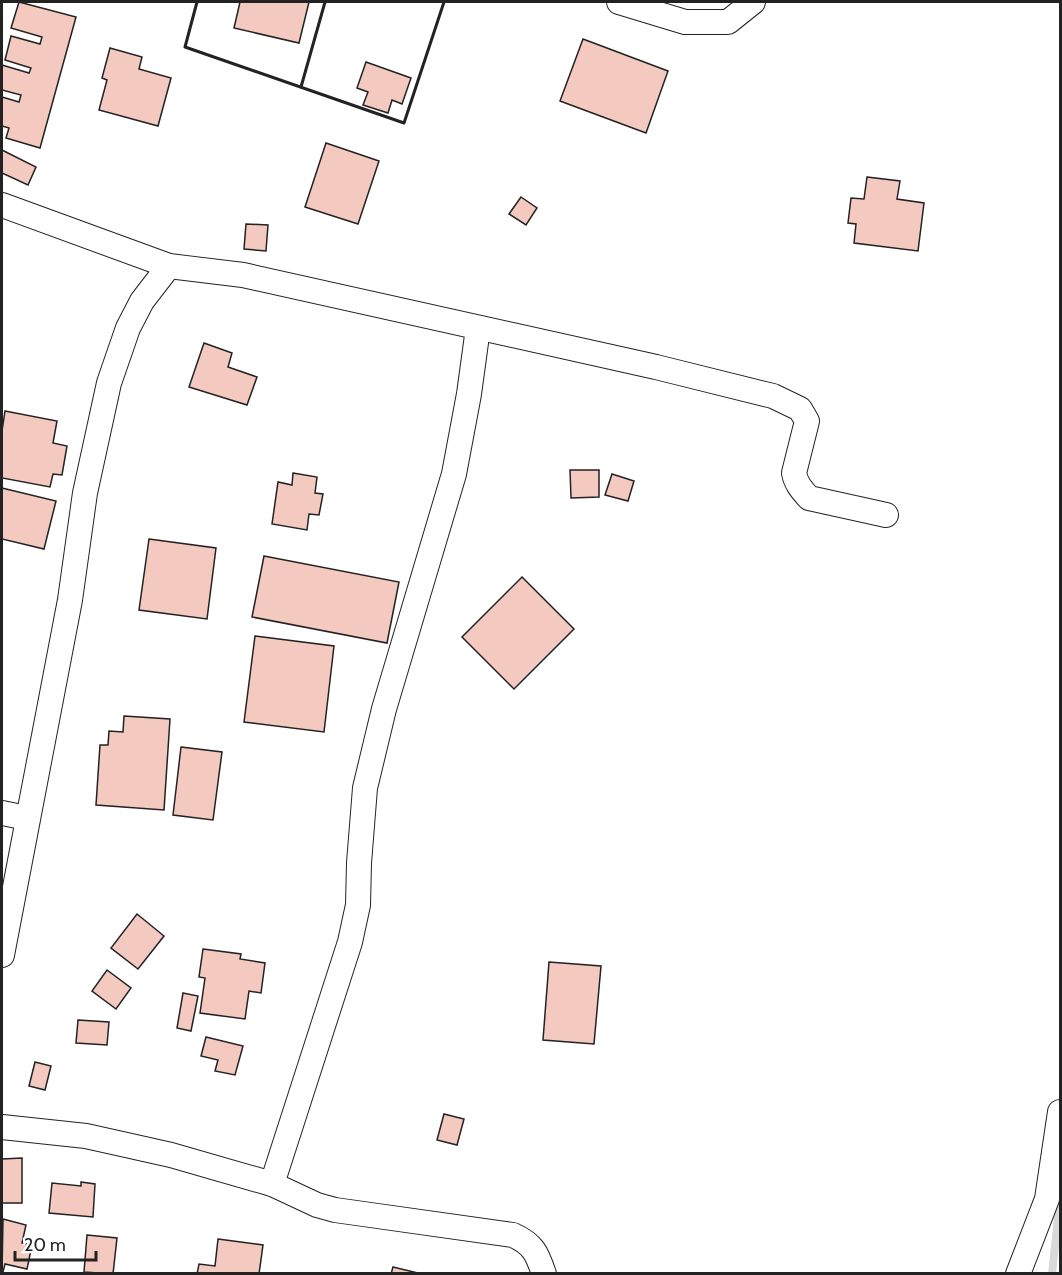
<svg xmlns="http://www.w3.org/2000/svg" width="1062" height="1275" font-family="Cabin,sans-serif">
	<rect width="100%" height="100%" fill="#fff"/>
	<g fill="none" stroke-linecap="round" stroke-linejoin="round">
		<!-- stream -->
		<polyline stroke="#d9d9d9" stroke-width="8" points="1052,1274 1060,1199"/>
	</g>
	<!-- building -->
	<g fill="#f3c9c0" stroke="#222" stroke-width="1.5">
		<polygon points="19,2 76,17 40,148 6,138 9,128 2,126 2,97 19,102 21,95 2,90 2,65 29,73 31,68 5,60 11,36 40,44 42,37 11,28"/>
		<polygon points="240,2 309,2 299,43 234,28"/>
		<polygon points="583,39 668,71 646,133 560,101"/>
		<polygon points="110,48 142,57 139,69 171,78 158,126 99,110 107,80 102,78"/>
		<polygon points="366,62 411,78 402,104 392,100 388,113 363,105 368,92 357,88"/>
		<polygon points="326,143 379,161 358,224 305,207"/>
		<polygon points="2,150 36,167 28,185 2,173"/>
		<polygon points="867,177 900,181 897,199 924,203 918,251 854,243 856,224 848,223 851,198 864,199"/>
		<polygon points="521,197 537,208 526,225 509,214"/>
		<polygon points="246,224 268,225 266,251 244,249"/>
		<polygon points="204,343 232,353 228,367 257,377 247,405 189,387"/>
		<polygon points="5,411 57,421 53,443 67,446 62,475 53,474 50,487 2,478 2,431"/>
		<polygon points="570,470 599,470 599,497 571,498"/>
		<polygon points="293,473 317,477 315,493 323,494 319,515 309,514 307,530 272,524 278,482 292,485"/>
		<polygon points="612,474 634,481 628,501 605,495"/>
		<polygon points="2,488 56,501 44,549 2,539"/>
		<polygon points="149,539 216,548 207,619 139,610"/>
		<polygon points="264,556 399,582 387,643 252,617"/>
		<polygon points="522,577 574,629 514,689 462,637"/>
		<polygon points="255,636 334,646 324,732 244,722"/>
		<polygon points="124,716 170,719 164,810 96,805 100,745 108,745 109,731 123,732"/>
		<polygon points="181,747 222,752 213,820 173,815"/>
		<polygon points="137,914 164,936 138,969 111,948"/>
		<polygon points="203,949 241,954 240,959 265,963 261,993 249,991 245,1019 200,1013 205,978 199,977"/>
		<polygon points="549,962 601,966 594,1044 543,1040"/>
		<polygon points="107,970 131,988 116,1009 92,991"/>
		<polygon points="183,993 198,996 191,1031 177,1028"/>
		<polygon points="78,1020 109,1022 107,1045 76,1043"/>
		<polygon points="206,1037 243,1046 235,1075 215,1071 218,1060 201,1056"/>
		<polygon points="35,1062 51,1066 45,1090 29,1086"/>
		<polygon points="444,1114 464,1119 457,1145 437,1140"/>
		<polygon points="22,1158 22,1203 2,1203 2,1159"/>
		<polygon points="81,1182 95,1184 93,1217 49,1213 52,1183 81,1186"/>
		<polygon points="3,1219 26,1225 22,1243 32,1245 27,1269 5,1264 3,1272 2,1272"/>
		<polygon points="87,1235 117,1238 113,1274 84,1272"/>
		<polygon points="218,1239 263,1245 259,1274 197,1274 199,1264 215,1266"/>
		<polygon points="393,1267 422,1274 391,1274"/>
	</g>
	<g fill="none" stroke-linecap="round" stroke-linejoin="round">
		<defs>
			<g id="minor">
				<polyline points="619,2 685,22 728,22 753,2"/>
				<path d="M2 205 169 266 243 275 656 367 773 396 800 409 807 421 794 473C796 484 802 490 809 498L886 515"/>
				<polyline points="2,813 27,818"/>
				<polyline points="2,955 70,600 85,493 109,383 128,328 142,301 169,266"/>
				<path d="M2 1127 86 1136 171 1155 272 1184 317 1205 335 1210 513 1235C533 1244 537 1253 544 1274"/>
				<polyline points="272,1184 350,942 358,905 359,863 365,788 384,709 454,474 469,394 478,328"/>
				<polyline points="1018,1274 1047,1199 1060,1112"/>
			</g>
		</defs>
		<!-- minor casing -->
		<use href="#minor" stroke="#222" stroke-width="26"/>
		<!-- minor -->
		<use href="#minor" stroke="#fff" stroke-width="24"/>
		<!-- wall -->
		<g stroke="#222" stroke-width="3">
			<polyline points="197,2 185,47 404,123 444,2"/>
			<polyline points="301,87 325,2"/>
		</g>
	</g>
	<!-- border -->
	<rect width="1062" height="1275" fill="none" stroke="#222222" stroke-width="6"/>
	<!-- scale -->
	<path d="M15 1251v9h81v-9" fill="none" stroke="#222222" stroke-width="3"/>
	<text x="24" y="1251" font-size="18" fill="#222222" stroke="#ffffff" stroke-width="4.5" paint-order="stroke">20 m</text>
</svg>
